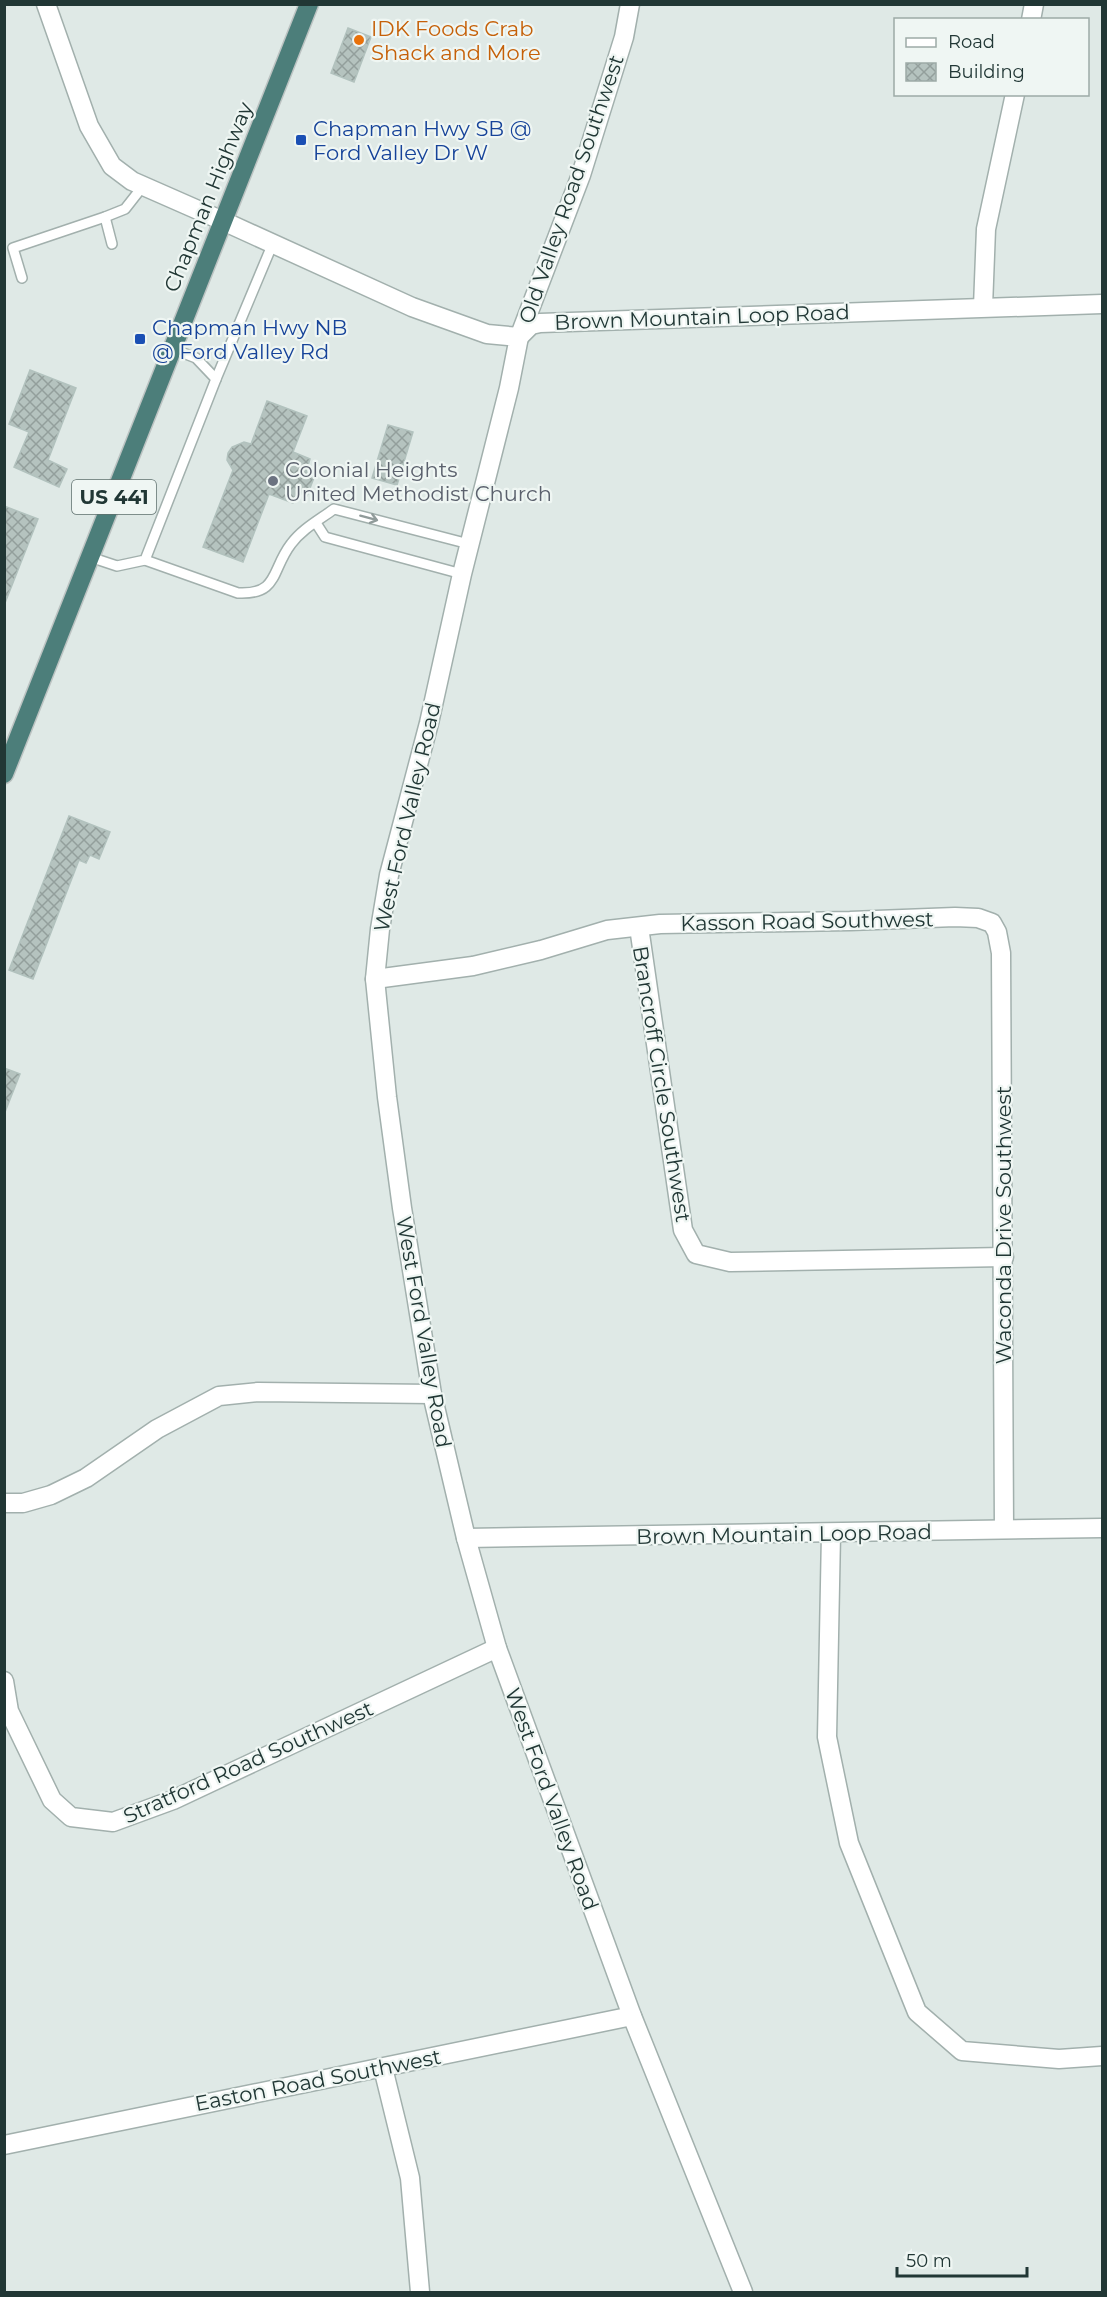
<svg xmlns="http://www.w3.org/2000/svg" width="1107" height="2297" font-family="Montserrat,sans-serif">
	<defs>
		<pattern id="building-cross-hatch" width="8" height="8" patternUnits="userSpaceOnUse" patternTransform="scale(1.5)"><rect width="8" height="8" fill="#b5c3bf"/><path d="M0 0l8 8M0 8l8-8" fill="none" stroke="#939f9c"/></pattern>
	</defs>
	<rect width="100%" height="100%" fill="#dfe9e6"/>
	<!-- building -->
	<g fill="url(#building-cross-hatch)" stroke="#b2c2be" stroke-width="1.5">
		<polygon points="348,28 371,37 354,82 331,73"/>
		<polygon points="30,370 76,388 48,460 67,469 59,487 14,467 29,432 9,424"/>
		<polygon points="267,401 307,416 293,452 310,459 306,472 315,475 307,496 297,492 293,503 269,494 243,562 203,547 233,470 227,460 228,453 232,447 244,442 251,444"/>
		<polygon points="388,425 413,432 397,485 372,478"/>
		<polygon points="4,506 38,519 5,603 4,603"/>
		<polygon points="69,816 110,832 99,859 90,855 86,863 79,860 33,979 9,970"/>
		<polygon points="4,1068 20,1074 5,1112 4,1112"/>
	</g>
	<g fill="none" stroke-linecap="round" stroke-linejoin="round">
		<defs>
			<g id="service">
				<polyline points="105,217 112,244"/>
				<polyline points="22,278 13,248 105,217 125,209 143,186"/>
				<polyline points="173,349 196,358 216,379"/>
				<polyline points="316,523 325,537 462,574"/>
				<polyline points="90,557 117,566 145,560 216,379 273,243"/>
				<path d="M145 560 238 593C279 595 271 570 291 544 302 529 319 520 334 509L469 544"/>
			</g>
			<g id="minor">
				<polyline points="46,4 89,126 112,166 132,181 223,221"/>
				<polyline points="1031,20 1034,4"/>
				<polyline points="983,307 986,229 1015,94"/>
				<polyline points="520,335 581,175 624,37 630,4"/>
				<polyline points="519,337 531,325 540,323 1102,304"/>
				<polyline points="639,927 683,1230 696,1254 730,1262 1004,1257"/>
				<polyline points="375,979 473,966 541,950 607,930 660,924 850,921 955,917 978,918 992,923 997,932 1001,953 1004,1529"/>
				<polyline points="4,1503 23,1503 51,1495 86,1478 157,1429 219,1396 258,1392 432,1394"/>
				<polyline points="831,1534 827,1737 849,1843 917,2012 962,2051 1059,2059 1102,2056"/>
				<polyline points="466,1538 1102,1528"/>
				<polyline points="4,1681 9,1711 52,1800 71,1817 113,1822 173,1800 497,1648"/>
				<polyline points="383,2068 410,2178 420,2292"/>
				<polyline points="4,2145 632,2016"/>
			</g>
			<polyline id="tertiary" points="223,221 412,307 487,334 519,337 509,388 462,574 429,723 389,875 380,929 375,979 387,1097 402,1208 432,1394 466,1538 497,1648 632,2016 743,2292"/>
			<polyline id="trunk" points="4,774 309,4"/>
		</defs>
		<!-- service casing -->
		<use href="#service" stroke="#a2b0ad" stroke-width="12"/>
		<!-- minor casing -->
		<use href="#minor" stroke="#a2b0ad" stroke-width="21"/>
		<!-- tertiary casing -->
		<use href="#tertiary" stroke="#a2b0ad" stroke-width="21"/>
		<!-- trunk casing -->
		<use href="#trunk" stroke="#bcc3c2" stroke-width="21"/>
		<!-- service -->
		<use href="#service" stroke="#fff" stroke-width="9"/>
		<!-- minor -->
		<use href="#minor" stroke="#fff" stroke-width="18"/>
		<!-- tertiary -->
		<use href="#tertiary" stroke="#fff" stroke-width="18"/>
		<!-- trunk -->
		<use href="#trunk" stroke="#4c7e7a" stroke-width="18"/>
	</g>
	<!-- one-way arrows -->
	<defs><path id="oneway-shaft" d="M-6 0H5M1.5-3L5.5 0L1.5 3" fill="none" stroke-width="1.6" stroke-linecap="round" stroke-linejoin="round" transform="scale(1.5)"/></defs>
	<use stroke="#909b9a" href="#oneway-shaft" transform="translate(369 518) rotate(15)"/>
	<!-- markers -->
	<circle fill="#e8710a" stroke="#eff6f3" stroke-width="2" cx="359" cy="40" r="6"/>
	<g fill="#1a4fb4" stroke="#eff6f3" stroke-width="2">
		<rect x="295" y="134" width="12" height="12" rx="3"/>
		<rect x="134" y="333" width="12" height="12" rx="3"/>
	</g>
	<circle fill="#6b7280" stroke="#eff6f3" stroke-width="2" cx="273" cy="481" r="6"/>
	<g text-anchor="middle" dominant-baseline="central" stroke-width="4.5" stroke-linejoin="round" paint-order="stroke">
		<!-- shield labels -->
		<rect fill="#eff6f3" stroke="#5f706e" stroke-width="1.5" x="72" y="480" width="84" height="34" rx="4.5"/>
		<g font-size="20" font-weight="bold" fill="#213735">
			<text x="114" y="497">US 441</text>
		</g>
		<!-- food labels -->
		<g font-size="21" fill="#c56008" stroke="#eff6f3" text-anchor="start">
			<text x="371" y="28">IDK Foods Crab<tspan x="371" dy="24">Shack and More</tspan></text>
		</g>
		<!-- transit labels -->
		<g font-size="21" fill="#164399" stroke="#eff6f3" text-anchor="start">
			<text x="313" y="128">Chapman Hwy SB @<tspan x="313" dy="24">Ford Valley Dr W</tspan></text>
			<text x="152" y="327">Chapman Hwy NB<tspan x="152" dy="24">@ Ford Valley Rd</tspan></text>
		</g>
		<!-- street labels -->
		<g font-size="21" fill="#213735" stroke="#eff6f3">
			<text transform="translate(571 189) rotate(-71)">Old Valley Road Southwest</text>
			<text transform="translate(208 197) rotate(-68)">Chapman Highway</text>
			<text transform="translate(702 317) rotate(-2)">Brown Mountain Loop Road</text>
			<text transform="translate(407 817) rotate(-77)">West Ford Valley Road</text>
			<text transform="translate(807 921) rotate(-1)">Kasson Road Southwest</text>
			<text transform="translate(662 1084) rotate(81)">Brancroff Circle Southwest</text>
			<text transform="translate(1003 1225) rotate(-90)">Waconda Drive Southwest</text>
			<text transform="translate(424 1332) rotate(80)">West Ford Valley Road</text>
			<text transform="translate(784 1534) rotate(-1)">Brown Mountain Loop Road</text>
			<text transform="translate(248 1762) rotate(-24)">Stratford Road Southwest</text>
			<text transform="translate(552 1799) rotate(70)">West Ford Valley Road</text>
			<text transform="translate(318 2080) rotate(-11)">Easton Road Southwest</text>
		</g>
		<!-- worship labels -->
		<g font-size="21" fill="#5b616d" stroke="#eff6f3" text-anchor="start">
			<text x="285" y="469">Colonial Heights<tspan x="285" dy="24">United Methodist Church</tspan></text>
		</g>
	</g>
	<!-- border -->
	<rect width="1107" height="2297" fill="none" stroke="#213735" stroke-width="12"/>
	<!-- legend -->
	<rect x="894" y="18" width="195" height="78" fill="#eff6f3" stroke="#9daaa7" stroke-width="1.5"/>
	<rect x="906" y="38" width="30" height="9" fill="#ffffff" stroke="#9daaa7" stroke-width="1.5"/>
	<text x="948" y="48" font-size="18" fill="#213735">Road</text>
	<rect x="906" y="63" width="30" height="18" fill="url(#building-cross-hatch)" stroke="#9daaa7" stroke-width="1.5"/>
	<text x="948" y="78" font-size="18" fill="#213735">Building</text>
	<!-- scale -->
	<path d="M897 2267v9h130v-9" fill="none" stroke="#213735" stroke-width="3"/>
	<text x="906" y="2267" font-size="18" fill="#213735" stroke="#eff6f3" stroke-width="4.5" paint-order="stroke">50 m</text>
</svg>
